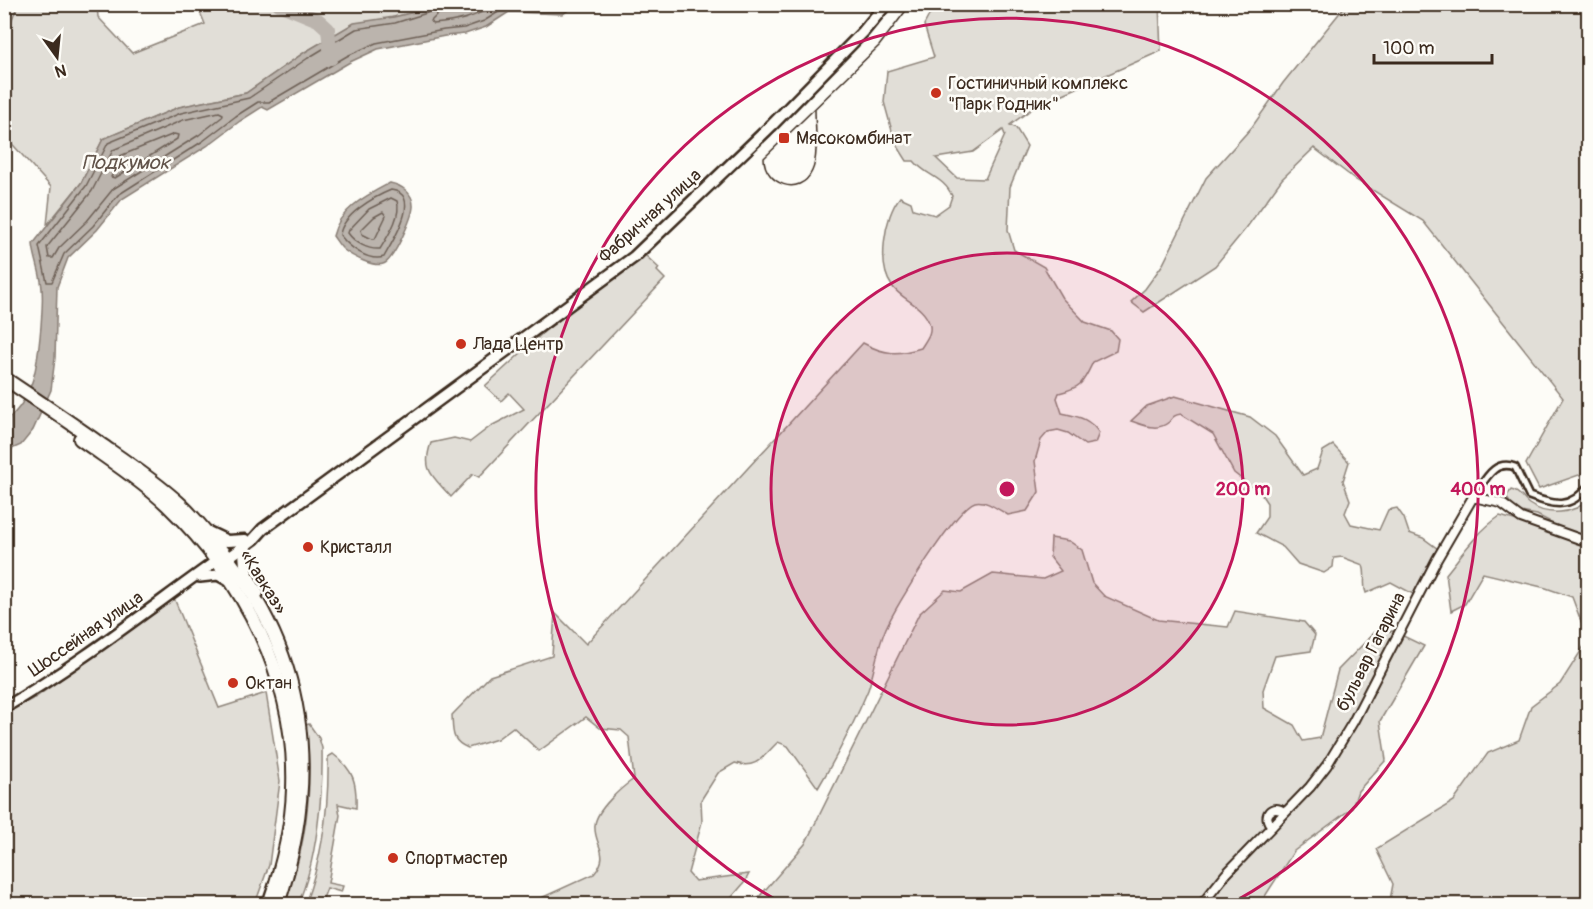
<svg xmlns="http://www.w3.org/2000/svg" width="1593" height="909" font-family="Pangolin,sans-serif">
	<rect width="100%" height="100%" fill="#fdfcf7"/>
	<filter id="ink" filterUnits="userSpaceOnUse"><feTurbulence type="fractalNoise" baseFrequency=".0167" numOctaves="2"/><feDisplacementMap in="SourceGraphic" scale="12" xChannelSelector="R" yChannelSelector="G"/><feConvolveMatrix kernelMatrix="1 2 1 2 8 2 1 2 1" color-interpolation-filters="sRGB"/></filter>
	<g filter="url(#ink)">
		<!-- green -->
		<g fill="#e1ded7" stroke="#8e847a" stroke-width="1.5" fill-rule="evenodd">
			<path d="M940 4 1159 5 1161 51 1036 106 1010 125 1016 128 1027 146 1010 187 1008 230 1014 250 1044 267 1062 298 1085 322 1111 331 1118 339 1116 351 1093 362C1083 383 1082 387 1059 393L1057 398 1062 413C1079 417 1089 418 1099 433L1095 443 1085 445 1068 433 1058 430 1048 432 1041 440 1035 461 1039 492 1027 511 1008 515C999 510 985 499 975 502 956 508 895 607 886 628 877 648 875 670 868 690 854 724 837 756 818 788L788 746 778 742C763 756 757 770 735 763L718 773 701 800 702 822 688 873 695 881 749 874 744 883 726 904H528L594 874C612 853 593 845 595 825 596 810 622 787 634 779L629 737 621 730 600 728 586 717 539 751 513 727 497 739 468 748C451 741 453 732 452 715L490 676 552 656 555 613 586 644 863 343C885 355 898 355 921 348 926 340 933 332 929 323 924 306 902 300 892 286 877 266 884 216 900 197L911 202 913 209 935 215 949 205 952 196C944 177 926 176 914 161H907L895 142 884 102 887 71 934 57 924 25 932 10ZM1003 130 1005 135 985 179 957 178 936 158 973 152Z"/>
			<polygon points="18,5 97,5 98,17 132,53 205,24 197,5 442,5 394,17 329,39 305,52 246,93 179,107 103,139 81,183 47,225 51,187 5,136 5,35"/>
			<polygon points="1346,5 1588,5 1588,289 1585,291 1588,297 1588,464 1582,474 1539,489 1526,464 1563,398 1423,221 1356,180 1314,148 1282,179 1247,227 1215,266 1144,312 1131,302 1145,289 1163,264 1206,178 1252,127 1283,83"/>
			<path d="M645 255 659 268 657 271 665 279 479 477 473 474 451 497C433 476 421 471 431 443L454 438 470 442 491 426 524 409 509 393 501 401 485 386 545 331Z"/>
			<path d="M1175 396 1250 417 1275 436 1303 475 1317 469 1323 451 1333 445 1349 462 1343 481 1350 500 1345 513 1351 524 1379 530 1388 510 1397 508 1404 518 1409 533 1423 538 1438 549 1413 594 1391 582 1366 593C1362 583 1367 576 1363 565L1342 557 1334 558 1333 567 1324 573 1298 564 1283 547 1256 533 1267 517V503L1261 494 1234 473 1213 434 1181 414C1174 415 1173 417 1169 422 1157 432 1144 425 1131 421L1147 406Z"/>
			<path d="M1511 490C1521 492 1522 499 1529 504 1546 516 1575 515 1588 499V904H1382L1390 900 1393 884 1376 849 1454 801 1488 753 1519 740 1531 706 1560 684 1588 640 1572 597 1546 588 1483 573 1465 604 1451 611 1446 574C1463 553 1478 531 1500 516L1536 526 1547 525 1549 521 1537 515 1516 511 1506 497Z"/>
			<polygon points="1051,538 1069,541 1082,550 1092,583 1104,596 1158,620 1228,627 1235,611 1304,622 1315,635 1311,651 1275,656 1263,690 1264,708 1294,725 1303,741 1320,738 1338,670 1375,632 1393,631 1424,646 1380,721 1386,760 1358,791 1352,808 1294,851 1260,904 753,904 805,844 919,614 945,590 961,592 993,574 1043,579 1061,571 1050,557"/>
			<polygon points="174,598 219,708 266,693 280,781 269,865 255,904 5,904 5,713 36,697"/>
			<path d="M309 724 319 738 322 748C323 796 317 860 298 904H284C301 862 310 813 309 767 309 753 306 739 306 725Z"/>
			<path d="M333 754C354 770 357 783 356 808L338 804 340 815 328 883 343 886 341 892 327 888 321 904H305C322 859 329 806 328 757Z"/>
		</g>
		<!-- water -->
		<g fill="#bbb4ad" stroke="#887d74" stroke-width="1.5">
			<path d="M442 5H575L563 14 509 12 486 27 465 34 445 36 378 49 350 62 268 110 262 107 240 121 207 146 122 199 97 230 68 258 57 287 55 358 51 390 33 430 21 445 5 452 4 422C35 400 38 361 41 326 42 310 44 292 40 276 38 265 34 255 33 244L81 183 103 139 179 107 246 93 305 52 354 23 394 17Z"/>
			<path d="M390 183C401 185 414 193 413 207 412 218 393 262 383 264 373 267 353 257 344 250 340 247 336 240 333 236 339 209 367 195 390 183Z"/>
		</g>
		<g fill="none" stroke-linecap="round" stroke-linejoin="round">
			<!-- shore -->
			<g stroke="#6e6157" stroke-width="1.5">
				<polyline points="432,4 431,10 427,13 395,23 356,29 308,58 249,98 181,113 108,143 86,186 39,246 47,282 52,282 64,254 93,226 118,195 203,141 236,116 258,102 269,102 347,56 376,43 444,30 464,28 484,21 508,6 560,8 565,4"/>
				<path d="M440 4 438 14 431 21 433 24C457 22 475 18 496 4"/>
				<polygon points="219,112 223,114 222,117 199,135 113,189 87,221 59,248 53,258 49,258 47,247 92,191 113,150 183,120"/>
				<polygon points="174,134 178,135 177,139 115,178 111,177 120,156"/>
				<path d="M391 190C424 194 392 242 384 257 368 262 349 247 340 235 342 215 374 197 391 190Z"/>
				<path d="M391 198 397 201C402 216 387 237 380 249 368 250 355 243 348 233L349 230 369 209Z"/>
				<polygon points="383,212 386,216 375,239 372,239 362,234 361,230 374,217"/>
			</g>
			<!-- river -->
			<polyline stroke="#bbb4ad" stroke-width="14" points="279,4 318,20 328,29 331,58"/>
			<defs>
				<path id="pedestrian" d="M1473 497C1485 481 1493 459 1515 467L1529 496C1554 505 1570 510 1588 486"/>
				<g id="minor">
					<path d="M1272 826C1261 816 1272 803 1284 812"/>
					<polyline points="1202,904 1226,874 1310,787 1327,765 1353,722 1437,559 1473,497 1501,503 1521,518 1588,542"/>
				</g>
				<g id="tertiary">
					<polyline points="200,577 218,575 229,581"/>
					<path d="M4 708C79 664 146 611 216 561"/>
				</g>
				<g id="secondary">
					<polyline points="206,531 227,541 245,540"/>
					<path d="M247 543C240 562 248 577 258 593"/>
					<polyline points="222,562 254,539 263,529 634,257 772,125 863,32 886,4"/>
				</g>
				<g id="primary">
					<path d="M4 378C37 400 70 422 102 445 128 463 155 481 178 502 194 516 207 533 221 550 309 656 320 776 278 904"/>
					<path d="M80 439C109 460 141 480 167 505 244 579 297 680 293 789 292 828 282 867 269 904"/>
				</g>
			</defs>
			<!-- pedestrian casing -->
			<use href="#pedestrian" stroke="#3b2a1e" stroke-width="10"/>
			<!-- minor casing -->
			<use href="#minor" stroke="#3b2a1e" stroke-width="12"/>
			<!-- tertiary casing -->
			<use href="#tertiary" stroke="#3b2a1e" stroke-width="14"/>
			<!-- secondary casing -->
			<use href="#secondary" stroke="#3b2a1e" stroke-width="15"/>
			<!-- primary casing -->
			<use href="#primary" stroke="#3b2a1e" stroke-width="16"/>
			<!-- pedestrian -->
			<use href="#pedestrian" stroke="#fdfcf7" stroke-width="5"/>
			<!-- minor -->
			<use href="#minor" stroke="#fdfcf7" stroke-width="8"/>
			<!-- tertiary -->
			<use href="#tertiary" stroke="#fdfcf7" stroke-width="9"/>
			<!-- secondary -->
			<use href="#secondary" stroke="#fdfcf7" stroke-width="10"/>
			<!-- primary -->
			<use href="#primary" stroke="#fdfcf7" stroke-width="12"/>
			<!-- tram -->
			<path stroke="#3b2a1e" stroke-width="1.5" d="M815 109C815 126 819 156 812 171 800 198 764 184 764 158L879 46 911 4"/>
		</g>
	</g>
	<!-- distance rings -->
	<circle cx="1007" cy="489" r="236" fill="#c2185b" fill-opacity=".12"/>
	<g fill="none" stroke="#c2185b" stroke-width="3">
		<circle cx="1007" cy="489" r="236"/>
		<path d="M782 903A471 471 0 1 1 1232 903"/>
	</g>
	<!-- markers -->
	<g fill="#c8321e" stroke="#fdfcf7" stroke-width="2">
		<circle cx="936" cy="93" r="6"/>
		<rect x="778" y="132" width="12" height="12" rx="3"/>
		<circle cx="461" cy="344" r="6"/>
		<circle cx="308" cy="547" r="6"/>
		<circle cx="233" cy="683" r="6"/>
		<circle cx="393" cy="858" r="6"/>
	</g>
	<g text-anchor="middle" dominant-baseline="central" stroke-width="5" stroke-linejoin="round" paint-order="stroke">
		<!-- poi labels -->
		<g font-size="18" fill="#3b2a1e" stroke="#fdfcf7" text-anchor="start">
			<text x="948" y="83">Гостиничный комплекс<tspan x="948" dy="21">"Парк Родник"</tspan></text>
			<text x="796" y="138">Мясокомбинат</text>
			<text x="473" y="344">Лада Центр</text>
			<text x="320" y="547">Кристалл</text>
			<text x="245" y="683">Октан</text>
			<text x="405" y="858">Спортмастер</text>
		</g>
		<!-- street labels -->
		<g font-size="18" fill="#3b2a1e" stroke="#fdfcf7">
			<text transform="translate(650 216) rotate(-42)">Фабричная улица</text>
			<text transform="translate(263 582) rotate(58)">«Кавказ»</text>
			<text transform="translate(86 634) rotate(-35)">Шоссейная улица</text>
			<text transform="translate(1371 652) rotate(-63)">бульвар Гагарина</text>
		</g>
		<!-- water labels -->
		<g font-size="20" font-style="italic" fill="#615349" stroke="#fdfcf7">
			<text x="126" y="162">Подкумок</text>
		</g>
	</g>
	<circle cx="1007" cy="489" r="9" fill="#c2185b" stroke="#fdfcf7" stroke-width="3"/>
	<g font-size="18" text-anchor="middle" font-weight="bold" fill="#c2185b" stroke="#fdfcf7" stroke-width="5" stroke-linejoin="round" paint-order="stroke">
		<text x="1243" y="495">200 m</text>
		<text x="1478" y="495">400 m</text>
	</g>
	<!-- margin -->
	<rect width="1593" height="909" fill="none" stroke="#fdfcf7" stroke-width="24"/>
	<rect x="12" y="12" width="1569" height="885" fill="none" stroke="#3b2a1e" stroke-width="2" filter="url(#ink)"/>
	<!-- north arrow -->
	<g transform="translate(57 57) rotate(165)" stroke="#fdfcf7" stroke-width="4.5" paint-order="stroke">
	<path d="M0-4.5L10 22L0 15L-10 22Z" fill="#3b2a1e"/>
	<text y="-9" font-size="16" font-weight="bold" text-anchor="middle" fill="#3b2a1e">N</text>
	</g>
	<!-- scale -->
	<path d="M1374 54v9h118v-9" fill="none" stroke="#3b2a1e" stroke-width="3"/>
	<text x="1383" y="54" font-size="18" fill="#3b2a1e" stroke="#fdfcf7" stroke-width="4.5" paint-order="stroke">100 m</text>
</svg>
